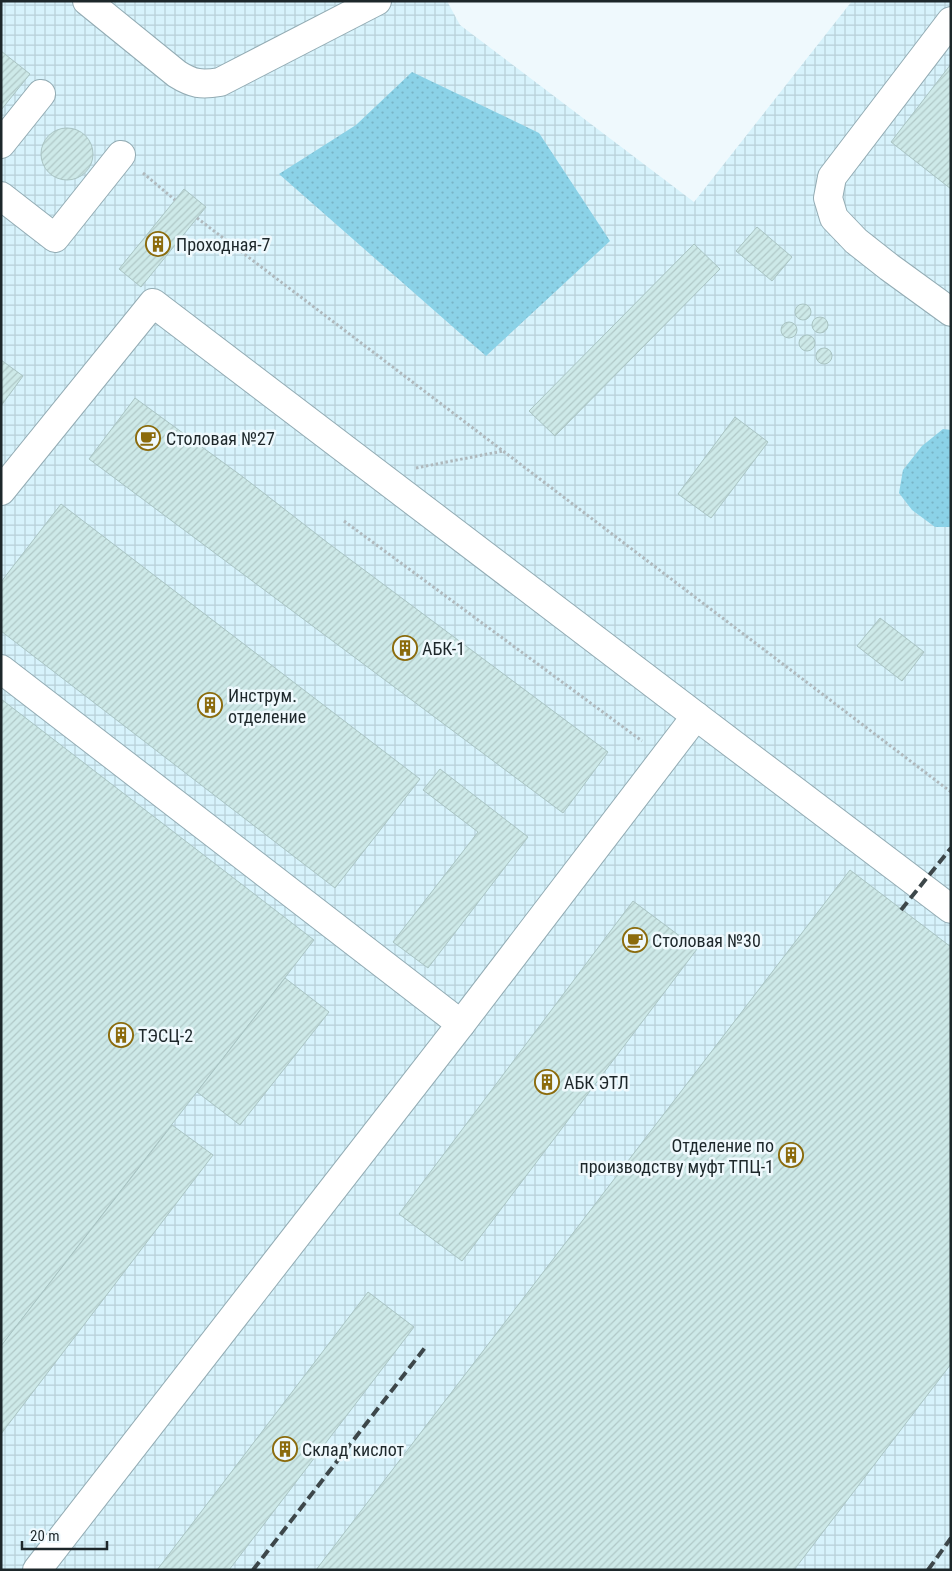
<svg xmlns="http://www.w3.org/2000/svg" width="952" height="1571" font-family="'Roboto Condensed',sans-serif">
	<defs>
		<pattern id="industrial-grid" width="8" height="8" patternUnits="userSpaceOnUse" patternTransform="scale(1.25)"><rect width="8" height="8" fill="#d7f3fc"/><path d="M0 4h8M4 0v8" fill="none" stroke="#b8d0d8"/></pattern>
		<pattern id="grass-dots" width="8" height="8" patternUnits="userSpaceOnUse" patternTransform="scale(1.25)"><rect width="8" height="8" fill="#8bd2e7"/><path d="M2 2h.1M6 6h.1" fill="none" stroke="#78b4c6" stroke-width="1.8" stroke-linecap="round"/></pattern>
		<pattern id="building-hatch" width="6" height="6" patternUnits="userSpaceOnUse" patternTransform="scale(1.25)"><rect width="6" height="6" fill="#cde9e8"/><path d="M-1 1l2-2M0 6l6-6M5 7l2-2" fill="none" stroke="#b0c8c7"/></pattern>
	</defs>
	<rect width="100%" height="100%" fill="#eff9fd"/>
	<!-- industrial -->
	<polygon fill="url(#industrial-grid)" points="1,1 447,1 460,25 694,202 852,1 951,1 951,1570 1,1570"/>
	<!-- grass -->
	<g fill="url(#grass-dots)">
		<polygon points="412,72 539,133 610,241 486,356 279,174 356,125"/>
		<polygon points="943,429 951,430 951,527 935,527 912,510 899,493 903,470 922,446"/>
	</g>
	<!-- building -->
	<g fill="url(#building-hatch)" stroke="#a9c4c3">
		<polygon points="1,51 30,74 1,110"/>
		<polygon points="951,64 951,189 891,142"/>
		<circle cx="67" cy="154" r="26"/>
		<polygon points="184,189 206,207 141,287 119,269"/>
		<polygon points="757,227 792,257 772,281 736,251"/>
		<polygon points="694,244 720,269 555,436 529,411"/>
		<circle cx="803" cy="312" r="8"/>
		<circle cx="820" cy="325" r="8"/>
		<circle cx="789" cy="330" r="8"/>
		<circle cx="807" cy="343" r="8"/>
		<circle cx="824" cy="356" r="8"/>
		<polygon points="1,360 23,376 1,406"/>
		<polygon points="135,398 243,477 328,543 608,752 563,813 89,459"/>
		<polygon points="735,417 768,442 711,518 678,494"/>
		<polygon points="61,504 420,779 335,888 1,631 1,582"/>
		<polygon points="880,618 924,652 902,681 857,646"/>
		<polygon points="1,699 314,940 1,1346"/>
		<polygon points="440,769 528,837 428,968 393,942 478,832 423,790"/>
		<polygon points="850,870 951,947 951,1364 794,1570 316,1570"/>
		<polygon points="633,901 697,949 462,1261 399,1214"/>
		<polygon points="285,978 329,1012 240,1125 197,1092"/>
		<polygon points="172,1125 213,1155 1,1434 1,1346"/>
		<polygon points="368,1292 414,1327 229,1570 157,1570"/>
	</g>
	<g fill="none" stroke-linecap="round" stroke-linejoin="round">
		<defs>
			<g id="minor">
				<path d="M87 1 177 74C193 84 201 85 220 82L377 1"/>
				<polyline points="1,144 41,94"/>
				<polyline points="1,196 55,238 121,155"/>
				<polyline points="951,312 889,267 856,241 834,218 828,198 832,177 951,21"/>
				<polyline points="1,491 153,303 696,716"/>
				<polyline points="1,669 461,1024"/>
				<polyline points="37,1570 461,1024 696,716 951,909"/>
			</g>
		</defs>
		<!-- minor casing -->
		<use href="#minor" stroke="#93acb4" stroke-width="30"/>
		<!-- path -->
		<g stroke="#afb9bd" stroke-width="3" stroke-dasharray="2.5 2.5" stroke-linecap="butt">
			<polyline points="143,173 175,200"/>
			<polyline points="197,218 951,792"/>
			<polyline points="416,468 503,451"/>
			<polyline points="344,521 642,741"/>
		</g>
		<!-- minor -->
		<use href="#minor" stroke="#fff" stroke-width="28"/>
		<!-- rail -->
		<g stroke="#3d474a" stroke-width="4" stroke-dasharray="10 5" stroke-linecap="butt">
			<polyline points="901,910 951,848"/>
			<polyline points="253,1570 427,1345"/>
			<polyline points="928,1570 951,1538"/>
		</g>
	</g>
	<!-- icons -->
	<defs>
		<symbol id="building-ring" viewBox="-11 -11 22 22"><circle r="9.5" fill="#eff9fd" stroke="#8b6b0c" stroke-width="1.5"/><path d="M-4-6H4V6H1V3H-1V6H-4ZM-2.5-4.3h1.7v1.8h-1.7ZM.8-4.3h1.7v1.8H.8ZM-2.5-1h1.7V.8h-1.7ZM.8-1h1.7V.8H.8Z" fill="#8b6b0c"/></symbol>
		<symbol id="cafe-ring" viewBox="-11 -11 22 22"><circle r="9.5" fill="#eff9fd" stroke="#8b6b0c" stroke-width="1.5"/><path d="M-5.5-4.5H6V0H3Q3 3.5 0 3.5H-2.5Q-5.5 3.5-5.5 0ZM3-3.2v2h1.7v-2ZM-6 4.5H4V6H-6Z" fill="#8b6b0c"/></symbol>
	</defs>
	<g fill-rule="evenodd">
		<use href="#building-ring" x="144" y="230" width="28" height="28"/>
		<use href="#cafe-ring" x="134" y="424" width="28" height="28"/>
		<use href="#building-ring" x="391" y="634" width="28" height="28"/>
		<use href="#building-ring" x="196" y="691" width="28" height="28"/>
		<use href="#cafe-ring" x="621" y="926" width="28" height="28"/>
		<use href="#building-ring" x="107" y="1021" width="28" height="28"/>
		<use href="#building-ring" x="533" y="1068" width="28" height="28"/>
		<use href="#building-ring" x="777" y="1141" width="28" height="28"/>
		<use href="#building-ring" x="271" y="1435" width="28" height="28"/>
	</g>
	<g text-anchor="middle" dominant-baseline="central" stroke-width="5" stroke-linejoin="round" paint-order="stroke">
		<!-- poi labels -->
		<g font-size="18" fill="#1d272a" stroke="#eff9fd" text-anchor="start">
			<text x="176" y="244">Проходная-7</text>
			<text x="166" y="438">Столовая №27</text>
			<text x="422" y="648">АБК-1</text>
			<text x="228" y="695">Инструм.<tspan x="228" dy="21">отделение</tspan></text>
			<text x="652" y="940">Столовая №30</text>
			<text x="138" y="1035">ТЭСЦ-2</text>
			<text x="564" y="1082">АБК ЭТЛ</text>
			<text x="774" y="1145" text-anchor="end">Отделение по<tspan x="774" dy="21">производству муфт ТПЦ-1</tspan></text>
			<text x="302" y="1449">Склад кислот</text>
		</g>
	</g>
	<!-- border -->
	<rect width="952" height="1571" fill="none" stroke="#1d272a" stroke-width="5"/>
	<!-- scale -->
	<path d="M22 1541v8h85v-8" fill="none" stroke="#1d272a" stroke-width="2.5"/>
	<text x="30" y="1541" font-size="15" fill="#1d272a" stroke="#eff9fd" stroke-width="4" paint-order="stroke">20 m</text>
</svg>
